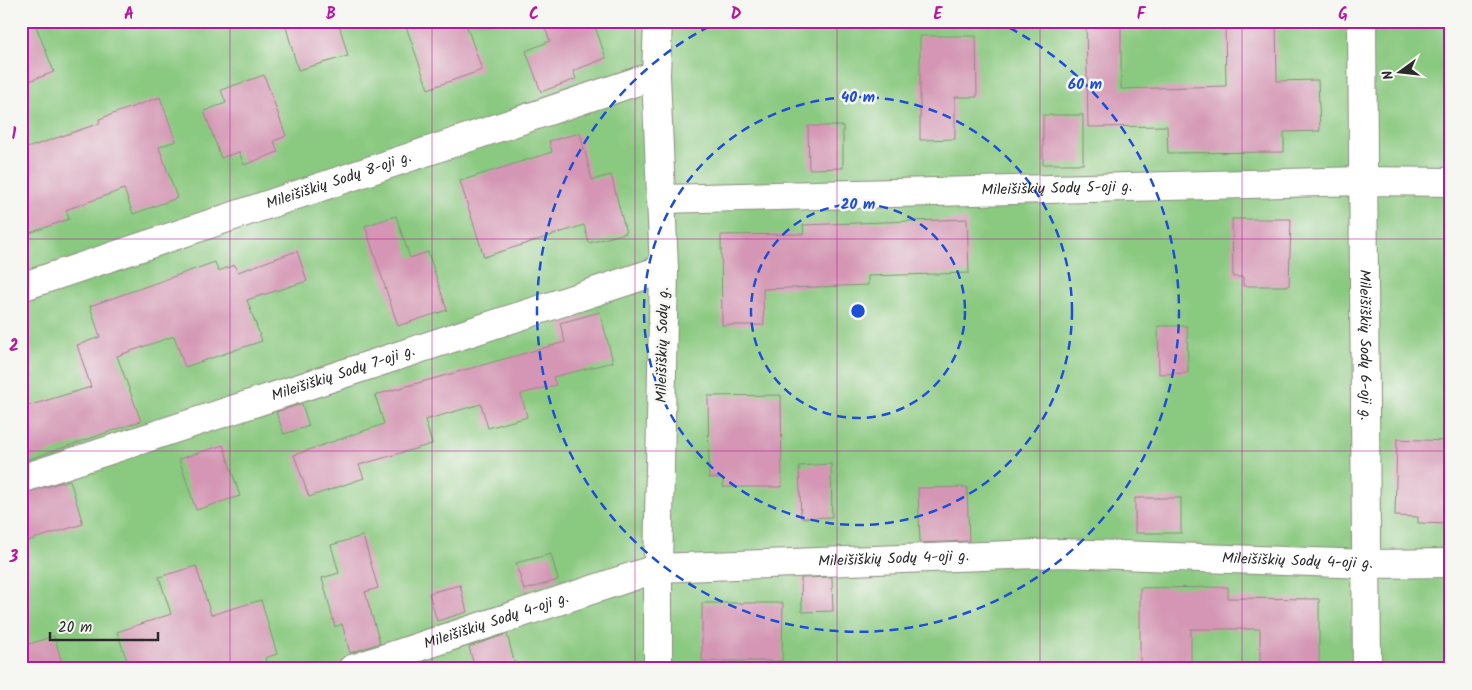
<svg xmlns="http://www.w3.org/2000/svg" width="1472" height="690" font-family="Kalam,sans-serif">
	<rect width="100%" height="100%" fill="#f6f6f2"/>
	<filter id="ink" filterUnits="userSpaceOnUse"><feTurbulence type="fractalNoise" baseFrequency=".02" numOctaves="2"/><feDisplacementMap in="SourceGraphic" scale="10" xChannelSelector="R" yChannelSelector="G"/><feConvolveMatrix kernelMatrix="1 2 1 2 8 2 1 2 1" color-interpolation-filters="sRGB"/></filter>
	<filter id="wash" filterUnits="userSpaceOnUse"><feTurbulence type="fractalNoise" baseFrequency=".0096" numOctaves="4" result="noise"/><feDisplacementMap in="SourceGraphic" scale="20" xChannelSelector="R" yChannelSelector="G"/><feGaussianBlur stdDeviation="1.12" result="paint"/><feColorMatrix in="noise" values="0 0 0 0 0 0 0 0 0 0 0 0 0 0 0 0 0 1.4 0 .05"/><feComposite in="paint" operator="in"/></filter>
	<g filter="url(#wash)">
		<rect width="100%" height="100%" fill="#ede9d3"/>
		<!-- green -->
		<rect fill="#8ac980" stroke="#5a7a56" x="21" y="21" width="1430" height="648"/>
		<g id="blocks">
			<!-- building -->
			<g fill="#d496b4">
				<polygon points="21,21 34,21 54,72 21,84"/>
				<polygon points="307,21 338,21 348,56 298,70 286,27"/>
				<polygon points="404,21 465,21 482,70 428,89"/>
				<polygon points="542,21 593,21 606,58 573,71 576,79 541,92 526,51 550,41"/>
				<polygon points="1086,21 1121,21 1121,89 1226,86 1225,21 1276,21 1277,81 1318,80 1320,131 1284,132 1284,152 1168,153 1167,126 1088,127"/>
				<polygon points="920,36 976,36 977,97 955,97 955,139 920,140"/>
				<polygon points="264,75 286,136 274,141 278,152 244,165 239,152 221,158 204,111 226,103 221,90"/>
				<polygon points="160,97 176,141 159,147 177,198 133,214 124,189 66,210 69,219 21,236 21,150 100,123 99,119"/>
				<rect x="1043" y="115" width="40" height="49"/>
				<polygon points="808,126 843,126 843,168 809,169"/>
				<polygon points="580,133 592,180 611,175 626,233 589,243 584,225 484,257 460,181 552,152 549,141"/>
				<polygon points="396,216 410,258 428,252 447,310 398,326 365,226"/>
				<polygon points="967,219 969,273 868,276 868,285 763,289 764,325 722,325 721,235 804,234 803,225"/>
				<polygon points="1232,219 1291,219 1289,286 1243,286 1243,277 1233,277"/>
				<polygon points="297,251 307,281 247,300 262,341 185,367 174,336 117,356 141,421 21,462 21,408 91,387 77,345 100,337 90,306 215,262 218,271 235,265 238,272"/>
				<polygon points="600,312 613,362 553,377 556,385 521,394 527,417 488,428 481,404 425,420 432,444 359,465 364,478 309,497 294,455 384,424 375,395 565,342 560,323"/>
				<polygon points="1158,326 1187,326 1188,373 1159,374"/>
				<polygon points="781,395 782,487 723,487 723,478 709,478 708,396"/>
				<polygon points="302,404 309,426 284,434 276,412"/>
				<polygon points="1397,439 1447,441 1446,453 1451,453 1451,524 1418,523 1418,517 1395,516"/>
				<polygon points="223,445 240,496 196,510 179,459"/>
				<polygon points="831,464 832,517 801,518 799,466"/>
				<polygon points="70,480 83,524 21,543 21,494"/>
				<polygon points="967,487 969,541 920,543 918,488"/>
				<rect x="1135" y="498" width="46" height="35"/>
				<polygon points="363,536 378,588 365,592 380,643 350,653 342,624 335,627 322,578 339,573 331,545"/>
				<polygon points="551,554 558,580 524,590 516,563"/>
				<polygon points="196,566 211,615 261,600 277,654 265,658 269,669 130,669 117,632 171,614 159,577"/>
				<polygon points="832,577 833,611 802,612 801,578"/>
				<polygon points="460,585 467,612 437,621 429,593"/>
				<polygon points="1228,587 1228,598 1319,599 1319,669 1260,669 1260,629 1191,629 1191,664 1140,664 1140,588"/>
				<polygon points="702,603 783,603 782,661 702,661"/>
				<polygon points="507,634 516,669 475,669 469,647"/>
				<polygon points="54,636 64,669 30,669 23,646"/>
			</g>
		</g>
	</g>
	<g filter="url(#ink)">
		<use href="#blocks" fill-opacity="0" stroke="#8c8a7f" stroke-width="1"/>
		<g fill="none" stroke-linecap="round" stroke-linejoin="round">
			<defs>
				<g id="minor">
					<polyline points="658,21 656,75 664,269 658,568 658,669"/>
					<path id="s1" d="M1362 21 1367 669"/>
					<path id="s2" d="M662 199 1363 181 1451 182"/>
					<path id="s3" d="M21 287 656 75"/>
					<path id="s4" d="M21 479 664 269"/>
					<path id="s5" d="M352 669 658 568 1063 553 1367 564 1451 563"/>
				</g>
			</defs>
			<!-- minor casing -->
			<use href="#minor" stroke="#8c8a7f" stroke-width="30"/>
			<!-- minor -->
			<use href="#minor" stroke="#fff" stroke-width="28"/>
		</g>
	</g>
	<!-- grid -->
	<path fill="none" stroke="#b5179e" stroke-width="1" stroke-opacity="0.55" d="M230 21V669M432 21V669M635 21V669M837 21V669M1040 21V669M1242 21V669M21 239H1451M21 451H1451"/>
	<!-- distance rings -->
	<g fill="none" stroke="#1d4ed8" stroke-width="2.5" stroke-dasharray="9 6">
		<circle cx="858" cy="311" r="107"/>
		<circle cx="858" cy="311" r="214"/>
		<path d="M996 21A321 321 0 1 1 720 21"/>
	</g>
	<g text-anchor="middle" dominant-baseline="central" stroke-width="5" stroke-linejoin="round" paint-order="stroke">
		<!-- street labels -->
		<g font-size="15" fill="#2b2b2b" stroke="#f6f6f2">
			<text stroke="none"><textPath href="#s3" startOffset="335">Mileišiškių Sodų 8-oji g.</textPath></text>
			<text stroke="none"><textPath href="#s2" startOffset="395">Mileišiškių Sodų 5-oji g.</textPath></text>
			<text transform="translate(663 345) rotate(-89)">Mileišiškių Sodų g.</text>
			<text stroke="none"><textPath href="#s1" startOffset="324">Mileišiškių Sodų 6-oji g.</textPath></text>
			<text stroke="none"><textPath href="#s4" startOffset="339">Mileišiškių Sodų 7-oji g.</textPath></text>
			<text stroke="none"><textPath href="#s5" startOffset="558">Mileišiškių Sodų 4-oji g.</textPath></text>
			<text stroke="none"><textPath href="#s5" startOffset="962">Mileišiškių Sodų 4-oji g.</textPath></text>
			<text stroke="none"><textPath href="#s5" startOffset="152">Mileišiškių Sodų 4-oji g.</textPath></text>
		</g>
	</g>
	<circle cx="858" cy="311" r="8" fill="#1d4ed8" stroke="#f6f6f2" stroke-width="2.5"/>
	<g font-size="15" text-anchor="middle" font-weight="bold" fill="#1d4ed8" stroke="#f6f6f2" stroke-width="5" stroke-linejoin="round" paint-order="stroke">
		<text x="1085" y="89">60 m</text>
		<text x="858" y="102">40 m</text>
		<text x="858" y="209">20 m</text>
	</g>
	<!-- margin -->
	<rect width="1472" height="690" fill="none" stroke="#f6f6f2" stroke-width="55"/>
	<!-- north arrow -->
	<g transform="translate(1400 72) rotate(255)" stroke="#f6f6f2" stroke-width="4" paint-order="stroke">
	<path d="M0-4L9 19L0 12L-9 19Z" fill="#2b2b2b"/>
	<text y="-8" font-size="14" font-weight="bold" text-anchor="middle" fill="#2b2b2b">N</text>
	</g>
	<!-- scale -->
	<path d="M50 632v8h108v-8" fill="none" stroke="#2b2b2b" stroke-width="2.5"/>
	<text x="58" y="632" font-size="15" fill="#2b2b2b" stroke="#f6f6f2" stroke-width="4" paint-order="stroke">20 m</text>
	<rect x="28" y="28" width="1416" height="634" fill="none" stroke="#b5179e" stroke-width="2"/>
	<g font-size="16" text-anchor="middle" font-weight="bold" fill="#b5179e">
		<text x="129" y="19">A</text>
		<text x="331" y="19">B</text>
		<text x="534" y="19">C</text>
		<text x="736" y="19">D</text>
		<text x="938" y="19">E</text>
		<text x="1141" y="19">F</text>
		<text x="1343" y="19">G</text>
		<text x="14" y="139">1</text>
		<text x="14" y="351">2</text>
		<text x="14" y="562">3</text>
	</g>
</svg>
